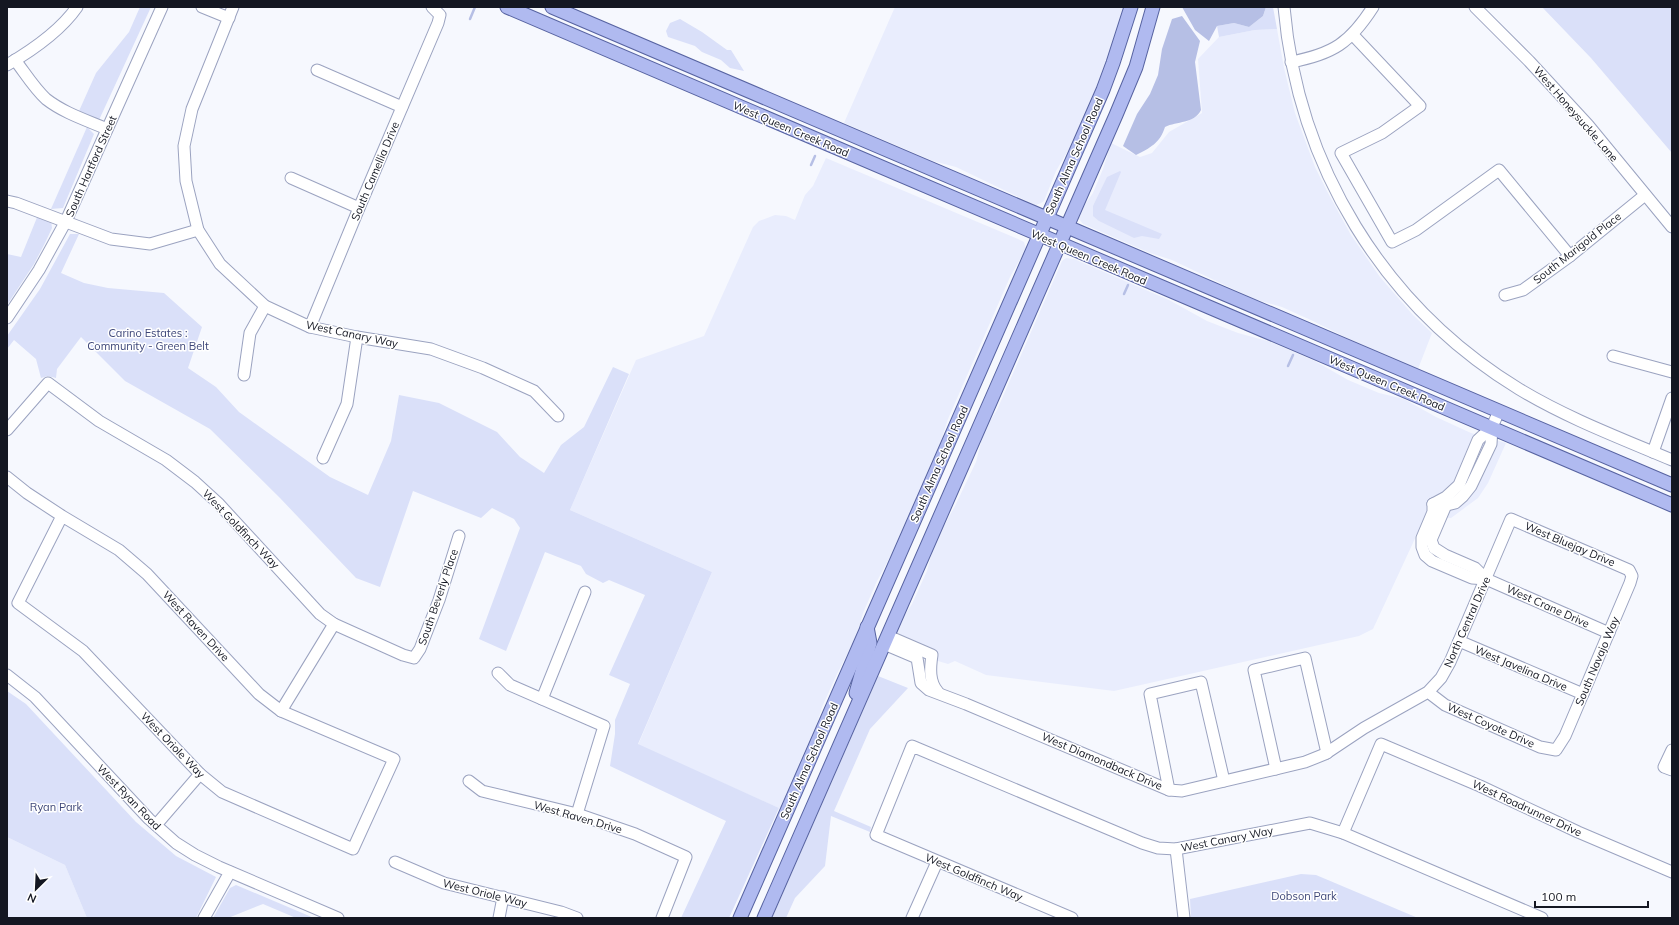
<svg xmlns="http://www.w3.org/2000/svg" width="1679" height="925" font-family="Mulish,sans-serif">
	<rect width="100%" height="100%" fill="#f6f8fe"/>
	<!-- built -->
	<g fill="#e9edfd">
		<polygon points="895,7 1124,7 1112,47 1086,116 1076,137 1056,171 1044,201 1041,203 1036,205 1031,203 956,167 933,161 844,123"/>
		<polygon points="1277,29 1284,68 1295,113 1315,167 1328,193 1351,235 1380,277 1413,315 1432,333 1418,369 1349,339 1313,321 1282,307 1254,299 1172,260 1150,253 1083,224 1079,219 1081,210 1093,193 1103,169 1111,143 1140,157 1152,153 1169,132 1202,113 1198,59 1219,37 1255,30"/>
		<polygon points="826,158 1018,239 1024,242 1026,249 1010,277 948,419 938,450 903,533 877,581 863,613 857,635 837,674 822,707 813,737 781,809 638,745 712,572 570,510 636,360 704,336 753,227 759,221 775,215 786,216 795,220 805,195 813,186"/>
		<polygon points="1066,258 1074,259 1169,300 1207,321 1238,333 1271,342 1315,361 1348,380 1379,393 1404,399 1436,417 1471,433 1506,443 1488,483 1478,498 1451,518 1425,517 1373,629 1359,636 1114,691 986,675 955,661 948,664 918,655 891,644 899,624 912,604 927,571 934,544 955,506 976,462 984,430 997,410 1062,261"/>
		<polygon points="7,837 65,865 87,918 7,918"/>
	</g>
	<!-- green -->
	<g fill="#dae0f9">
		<polygon points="140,7 151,7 99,120 79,111 96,73 129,32"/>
		<polygon points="1266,7 1273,7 1277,29 1255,30 1219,37 1217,26 1234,23 1249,27 1263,16"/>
		<polygon points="1542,7 1672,7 1672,153 1591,58"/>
		<polygon points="680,19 702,32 727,50 731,50 744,71 730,68 721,60 702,52 695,46 668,37 666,31 670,23"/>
		<polygon points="87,127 94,134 63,208 51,209"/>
		<polygon points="1120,171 1121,172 1105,210 1162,234 1159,239 1142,236 1134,238 1099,221 1093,216 1093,206 1107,177"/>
		<polygon points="38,215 51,220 52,228 45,243 34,264 7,305 7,254 21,257"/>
		<polygon points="70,234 79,234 61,273 84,283 108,288 164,293 202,327 188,368 216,387 239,412 330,477 368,495 391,441 399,395 439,403 497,432 520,457 544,473 561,445 584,427 613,367 629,374 570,510 712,572 638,744 779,808 729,918 681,918 726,821 610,766 615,734 615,720 630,684 609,675 645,595 609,580 603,583 586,574 581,566 545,552 506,651 479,639 520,528 514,519 492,508 481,518 413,491 380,587 356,578 280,498 210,429 125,381 81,337 57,369 56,378 48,376 41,378 36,359 14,340 7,349 7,336 40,289"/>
		<polygon points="878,676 908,688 870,729 834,811 871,827 870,832 831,816 825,866 795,898 786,918 772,918"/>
		<polygon points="7,691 26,704 136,822 176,856 216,877 196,918 87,918 65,865 7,837"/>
		<polygon points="1301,874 1316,875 1418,918 1191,918 1190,899"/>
		<polygon points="236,885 314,918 296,918 263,904 228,918 213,918 230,888"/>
	</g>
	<!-- water -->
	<g fill="#b6bfe5">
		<polygon points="1182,7 1266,7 1263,16 1249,27 1234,23 1217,26 1209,41 1195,30"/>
		<path d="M1182 16 1200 41 1195 62 1201 110C1194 124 1177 121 1165 127 1160 143 1150 148 1136 155L1123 146 1137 114 1150 94 1158 75 1162 49 1172 19Z"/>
	</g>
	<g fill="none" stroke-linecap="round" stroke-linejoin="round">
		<!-- stream -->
		<g stroke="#b6bfe5" stroke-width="2.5">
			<polyline points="470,19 475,7"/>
			<polyline points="811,165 815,156"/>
			<polyline points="1124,294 1128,285"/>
			<polyline points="1288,366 1293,355"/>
		</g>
		<defs>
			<g id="minor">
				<polyline points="202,7 229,18"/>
				<polyline points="233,7 192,109 184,146 186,181 198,230 220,264 265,306 310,327 357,337 431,349 483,368 534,391 558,416"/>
				<path d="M1284 7C1298 166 1383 306 1519 389 1567 418 1620 438 1672 460"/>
				<polyline points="1475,7 1529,61 1588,125 1672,227"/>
				<polyline points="1353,35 1420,106 1382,133 1341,153 1392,242 1416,230 1499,170 1570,256"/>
				<path d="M15 60C25 73 34 88 46 99 64 113 86 120 107 129"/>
				<path d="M1291 62C1333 54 1350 43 1373 7"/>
				<path d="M7 65C31 51 61 30 77 7"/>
				<polyline points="317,70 402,107"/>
				<polyline points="291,178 359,208"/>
				<polyline points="7,201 16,203 111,239 150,244 198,230"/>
				<polyline points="1505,295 1523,290 1570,256 1645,195"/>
				<polyline points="7,318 39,270 66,221 162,7"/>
				<polyline points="310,327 359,208 438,23 440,15 432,7"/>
				<polyline points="1613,356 1672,372"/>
				<polyline points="244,375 250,333 265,306"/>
				<polyline points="7,430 48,383 99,421 166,460 195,482 218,503 320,614 334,624 403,655 414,658 420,649 439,600 459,536"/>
				<polyline points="1653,452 1672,398"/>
				<polyline points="323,458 347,404 357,337"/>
				<polyline points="7,477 27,493 62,516 119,550 147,574 259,694 281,711 394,759 353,849 222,792 200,774 83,651 18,603 62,516"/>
				<polyline points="1433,504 1433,512 1422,538 1422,547 1425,555 1432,561 1472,578 1486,579 1609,633"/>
				<polyline points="1433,504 1443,506 1455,503 1463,496 1471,486 1491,444 1492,427 1499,411"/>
				<polyline points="1433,504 1446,497 1459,485 1478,440 1492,427"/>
				<polyline points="1446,505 1431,540 1434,548 1445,555 1475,568 1486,579"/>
				<path d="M888 636 932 655C930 668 929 682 938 692"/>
				<polyline points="1459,641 1583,694"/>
				<polyline points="884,644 917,658 921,683 929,690 966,704 1169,790 1182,791 1305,762 1325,754 1364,728 1428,692 1441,678 1450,662 1511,519 1629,570 1632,576 1630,583 1565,736 1556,750 1540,747 1445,705 1428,692"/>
				<polyline points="498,673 510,685 604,726 577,814"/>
				<polyline points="7,675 35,697 149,819 176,843 195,855 219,867 338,918"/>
				<polyline points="542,699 585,592"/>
				<polyline points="281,711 334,624"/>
				<polyline points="1672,750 1664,767 1672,770"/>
				<polyline points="1276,769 1254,670 1305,658 1327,753"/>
				<polyline points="469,781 482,791 577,814 635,834 686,857 662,918"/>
				<polyline points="1169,790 1150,694 1201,682 1224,781"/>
				<polyline points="156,825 200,774"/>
				<polyline points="1343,833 1381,744 1480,786 1578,832 1672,872"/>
				<polyline points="1176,849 1184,918"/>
				<polyline points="395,862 444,883 561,912 577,918"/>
				<polyline points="204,918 230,872"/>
				<polyline points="499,918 503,897"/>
				<polyline points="912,918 937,862"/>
				<polyline points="1072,918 876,835 912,746 1142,843 1158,848 1176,849 1310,823 1343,833 1542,918"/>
			</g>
			<g id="major">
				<polyline points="507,7 1672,505"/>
				<polyline points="552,7 1672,485"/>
				<polyline points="856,693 870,643 867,627"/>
				<polyline points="740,918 1103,90 1113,63 1131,7"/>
				<polyline points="764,918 1116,115 1136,67 1153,7"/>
			</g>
		</defs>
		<!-- minor casing -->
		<use href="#minor" stroke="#9ba3c0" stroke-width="13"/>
		<!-- major casing -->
		<use href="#major" stroke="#5763a1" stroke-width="15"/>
		<!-- minor -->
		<use href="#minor" stroke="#fff" stroke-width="11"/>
		<!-- major -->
		<use href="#major" stroke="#b0baf0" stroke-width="13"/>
	</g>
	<g text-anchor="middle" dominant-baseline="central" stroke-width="3" stroke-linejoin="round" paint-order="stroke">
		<!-- street labels -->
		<g font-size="11" fill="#141722" stroke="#fff">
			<text transform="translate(1576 114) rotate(49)">West Honeysuckle Lane</text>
			<text transform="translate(791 129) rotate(23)">West Queen Creek Road</text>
			<text transform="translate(1074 156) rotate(-66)">South Alma School Road</text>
			<text transform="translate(91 166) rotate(-66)">South Hartford Street</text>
			<text transform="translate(375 171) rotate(-67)">South Camellia Drive</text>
			<text transform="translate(1577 248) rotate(-38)">South Marigold Place</text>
			<text transform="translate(1089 257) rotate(23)">West Queen Creek Road</text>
			<text transform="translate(352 334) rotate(12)">West Canary Way</text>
			<text transform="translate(1387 383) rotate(23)">West Queen Creek Road</text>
			<text transform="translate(939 464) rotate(-66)">South Alma School Road</text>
			<text transform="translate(241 529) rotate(46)">West Goldfinch Way</text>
			<text transform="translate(1570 544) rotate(23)">West Bluejay Drive</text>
			<text transform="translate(438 597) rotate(-71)">South Beverly Place</text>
			<text transform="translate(1548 606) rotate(24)">West Crane Drive</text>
			<text transform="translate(1467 622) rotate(-66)">North Central Drive</text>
			<text transform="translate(196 626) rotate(47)">West Raven Drive</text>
			<text transform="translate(1597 661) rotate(-67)">South Navajo Way</text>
			<text transform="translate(1521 668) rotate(23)">West Javelina Drive</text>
			<text transform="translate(1491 725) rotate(24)">West Coyote Drive</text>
			<text transform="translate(173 745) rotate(46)">West Oriole Way</text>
			<text transform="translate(809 761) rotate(-66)">South Alma School Road</text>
			<text transform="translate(1102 761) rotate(23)">West Diamondback Drive</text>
			<text transform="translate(129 797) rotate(46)">West Ryan Road</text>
			<text transform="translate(1527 808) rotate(25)">West Roadrunner Drive</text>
			<text transform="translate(578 817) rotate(16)">West Raven Drive</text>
			<text transform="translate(1227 839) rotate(-11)">West Canary Way</text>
			<text transform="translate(974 877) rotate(23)">West Goldfinch Way</text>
			<text transform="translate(485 893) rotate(14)">West Oriole Way</text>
		</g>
		<!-- park labels -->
		<g font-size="11" fill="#3d4678" stroke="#fff">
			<text x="148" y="333">Carino Estates :<tspan x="148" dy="13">Community - Green Belt</tspan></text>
			<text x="56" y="807">Ryan Park</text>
			<text x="1304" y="896">Dobson Park</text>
		</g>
	</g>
	<!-- border -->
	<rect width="1679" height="925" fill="none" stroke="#141722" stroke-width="16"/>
	<!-- north arrow -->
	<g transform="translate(36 889) rotate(204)" stroke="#ffffff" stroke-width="3" paint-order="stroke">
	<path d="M0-3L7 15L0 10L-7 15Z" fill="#141722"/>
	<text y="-6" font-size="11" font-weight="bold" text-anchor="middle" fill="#141722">N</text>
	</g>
	<!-- scale -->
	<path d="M1535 901v6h113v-6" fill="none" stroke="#141722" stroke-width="2"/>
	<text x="1541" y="901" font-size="12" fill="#141722" stroke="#ffffff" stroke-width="3" paint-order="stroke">100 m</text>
</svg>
